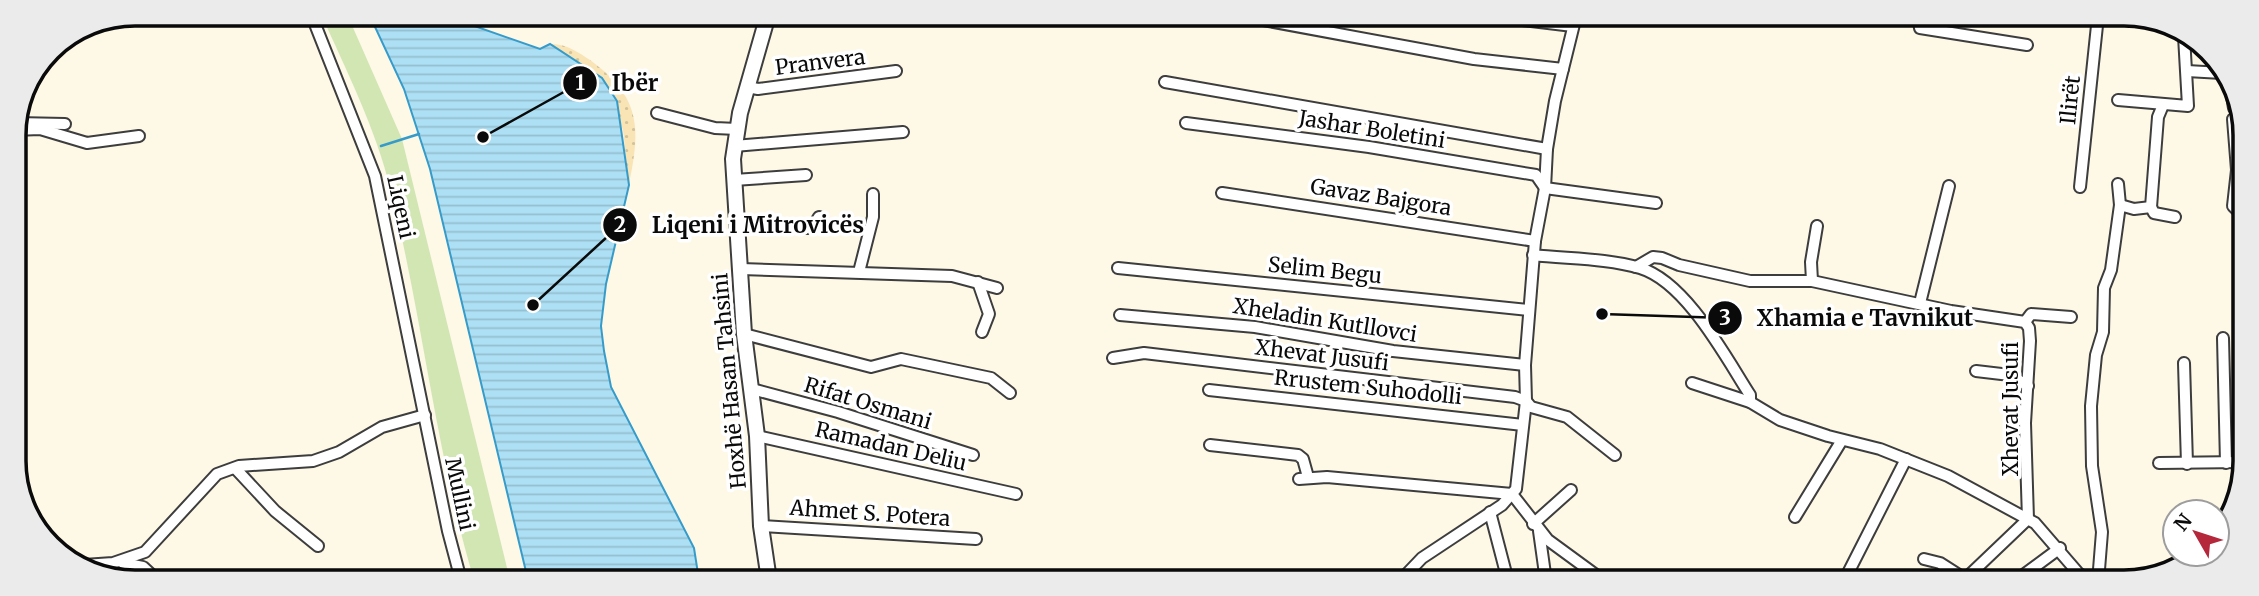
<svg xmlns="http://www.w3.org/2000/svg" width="2259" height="596" font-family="Merriweather,serif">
	<defs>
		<pattern id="sand-dots" width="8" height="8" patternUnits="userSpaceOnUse" patternTransform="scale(1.75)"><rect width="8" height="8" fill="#f9e4b5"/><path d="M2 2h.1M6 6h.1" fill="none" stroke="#d4c29a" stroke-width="1.8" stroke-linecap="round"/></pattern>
		<pattern id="water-rules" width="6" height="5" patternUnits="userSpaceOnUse" patternTransform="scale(1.75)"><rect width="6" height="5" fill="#ade0f4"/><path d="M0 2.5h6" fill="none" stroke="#94bfd0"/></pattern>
	</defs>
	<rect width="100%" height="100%" fill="#fef8e7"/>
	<!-- grass -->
	<path fill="#d2e6b3" d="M321 14H347L402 139 510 580H474C436 453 423 320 391 191 376 129 347 72 321 14Z"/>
	<!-- sand -->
	<path fill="url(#sand-dots)" d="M550 44C565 43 578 52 590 60 641 97 641 128 629 185L623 130 602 78Z"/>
	<!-- water -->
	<polygon fill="url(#water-rules)" stroke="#369bc9" stroke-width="2" points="369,14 461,14 463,22 540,49 550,44 602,78 617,101 629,185 606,284 601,326 604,351 611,387 694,548 699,580 528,580 430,169 404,89"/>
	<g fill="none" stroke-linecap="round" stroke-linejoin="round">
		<!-- stream -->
		<polyline stroke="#369bc9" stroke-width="2.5" points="381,146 419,134"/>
		<defs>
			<g id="minor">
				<polyline points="311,14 375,176 448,531 461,580"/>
				<polyline points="1236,15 1474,59 1563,69"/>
				<polyline points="1488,16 1573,26"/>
				<polyline points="1918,16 1920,28 2027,45"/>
				<polyline points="2187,71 2222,73"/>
				<polyline points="1165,82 1547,149"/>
				<polyline points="747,87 758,89 896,71"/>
				<polyline points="2231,90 2234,108"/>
				<polyline points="2118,100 2188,106 2184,36"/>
				<polyline points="657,113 715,128 737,129"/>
				<polyline points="2233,119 2237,170 2233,206 2243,216"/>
				<polyline points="16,123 65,124"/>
				<polyline points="1186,123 1369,147 1536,175 1545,188 1656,203"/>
				<polyline points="14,130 40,129 87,143 139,136"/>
				<polyline points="734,146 903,132"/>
				<polyline points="734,180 806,175"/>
				<polyline points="2118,184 2120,205"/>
				<polyline points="2080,187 2098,16"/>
				<polyline points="1222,193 1535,241"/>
				<polyline points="2151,207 2154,213 2175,217"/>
				<polyline points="738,224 807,228 814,225 819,217"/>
				<path d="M1533 255C1568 259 1606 258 1640 268 1686 282 1725 356 1750 395V402"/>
				<polyline points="1636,267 1653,257 1662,258 1679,265 1750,281 1812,281 1951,311 2025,322 2029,328 2030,341 2025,423 2028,519 1962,582"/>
				<polyline points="1118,268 1529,310"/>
				<polyline points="741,269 952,276 997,288"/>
				<polyline points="859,272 873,217 873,194"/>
				<polyline points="1812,281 1811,262 1817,226"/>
				<polyline points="978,282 989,314 982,332"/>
				<polyline points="1920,303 1949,186"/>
				<polyline points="1120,315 1255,327 1393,351 1525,365"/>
				<polyline points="2025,322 2031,314 2071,317"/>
				<polyline points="744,334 871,367 901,359 991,378 1010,393"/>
				<polyline points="2223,338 2226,463"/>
				<polyline points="1113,358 1144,353 1515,397 1526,401 1531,407 1567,417 1615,455"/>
				<polyline points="2184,363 2187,464"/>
				<polyline points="1976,371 2010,375 2028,386"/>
				<polyline points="1692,383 1750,402 1780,420 1828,436 1880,449 1948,476 2035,523 2086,582"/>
				<polyline points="752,389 838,412 973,455"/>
				<polyline points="1209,390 1523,425"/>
				<polyline points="757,436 1016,494"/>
				<polyline points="1210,445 1298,455 1303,459 1308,477"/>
				<polyline points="2159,463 2243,462"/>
				<polyline points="235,468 275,511 318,546"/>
				<polyline points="1299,479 1327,477 1512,494"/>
				<polyline points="1512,494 1548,540 1604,581"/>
				<polyline points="1490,512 1508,581"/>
				<polyline points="1795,517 1842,440"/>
				<polyline points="1533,524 1571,490"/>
				<polyline points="2171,525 2175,525"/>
				<polyline points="761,526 976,539"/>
				<polyline points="2217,527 2218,527"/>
				<polyline points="1539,531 1546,581"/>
				<polyline points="1924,559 1940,563 1965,579"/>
				<polyline points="123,563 143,567 157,580"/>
				<polyline points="84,565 113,563 145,552 217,474 239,466 313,461 339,452 382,427 425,415"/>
				<polyline points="1400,581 1422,558 1502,505 1516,489 1526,401 1525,365 1535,241 1545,188 1547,149 1555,101 1576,16"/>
				<polyline points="1844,581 1906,459"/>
				<polyline points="2014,582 2060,548"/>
				<polyline points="2067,582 2081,575"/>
				<polyline points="2098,582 2102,532 2092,466 2091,406 2096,355 2103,332 2104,288 2111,270 2120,205 2134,209 2151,207 2158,117 2163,105"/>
			</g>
			<polyline id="tertiary" points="768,15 740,113 733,159 744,334 757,436 761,526 769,580"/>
		</defs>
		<!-- minor casing -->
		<use href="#minor" stroke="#3d3d3d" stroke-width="14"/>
		<!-- tertiary casing -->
		<use href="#tertiary" stroke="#3d3d3d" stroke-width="18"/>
		<!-- minor -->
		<use href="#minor" stroke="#fff" stroke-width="10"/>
		<!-- tertiary -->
		<use href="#tertiary" stroke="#fff" stroke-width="14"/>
	</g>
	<g text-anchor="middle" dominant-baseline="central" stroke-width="7" stroke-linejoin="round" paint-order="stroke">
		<!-- street labels -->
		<g font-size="21" fill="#0a0a0a" stroke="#fff">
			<text transform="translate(820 62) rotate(-7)">Pranvera</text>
			<text transform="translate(2070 100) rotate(-84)">Ilirët</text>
			<text transform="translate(1372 129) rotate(9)">Jashar Boletini</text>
			<text transform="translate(1381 197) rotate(9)">Gavaz Bajgora</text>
			<text transform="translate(401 207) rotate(78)">Liqeni</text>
			<text transform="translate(1325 270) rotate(6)">Selim Begu</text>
			<text transform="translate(1325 320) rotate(9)">Xheladin Kutllovci</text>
			<text transform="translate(1322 355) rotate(7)">Xhevat Jusufi</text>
			<text transform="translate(729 381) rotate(-95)">Hoxhë Hasan Tahsini</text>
			<text transform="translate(1368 387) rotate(6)">Rrustem Suhodolli</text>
			<text transform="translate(868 403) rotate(17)">Rifat Osmani</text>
			<text transform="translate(2010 409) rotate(-90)">Xhevat Jusufi</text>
			<text transform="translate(891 446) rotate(13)">Ramadan Deliu</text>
			<text transform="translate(460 494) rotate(78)">Mullini</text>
			<text transform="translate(870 513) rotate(4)">Ahmet S. Potera</text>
		</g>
	</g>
	<!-- crop -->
	<path d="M0 0H2259V596H0ZM135 26H2124A109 109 0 0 1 2233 135V461A109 109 0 0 1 2124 570H135A109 109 0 0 1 26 461V135A109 109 0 0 1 135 26Z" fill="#ebebeb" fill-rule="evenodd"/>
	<path fill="none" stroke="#0a0a0a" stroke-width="3.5" d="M135 26H2124A109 109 0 0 1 2233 135V461A109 109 0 0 1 2124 570H135A109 109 0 0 1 26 461V135A109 109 0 0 1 135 26Z"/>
	<!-- callouts -->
	<path fill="none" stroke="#0a0a0a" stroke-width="2.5" d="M483 137L580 83M533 305L620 225M1602 314L1725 318"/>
	<g fill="#0a0a0a" stroke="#fff" stroke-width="2.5">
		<circle cx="483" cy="137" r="7"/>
		<circle cx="533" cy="305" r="7"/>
		<circle cx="1602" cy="314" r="7"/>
		<circle cx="580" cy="83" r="18"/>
		<circle cx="620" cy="225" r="18"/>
		<circle cx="1725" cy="318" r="18"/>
	</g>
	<g font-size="21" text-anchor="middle" font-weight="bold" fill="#fff">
		<text x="580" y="90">1</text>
		<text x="620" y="232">2</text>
		<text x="1725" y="325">3</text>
	</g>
	<g font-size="23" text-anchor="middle" font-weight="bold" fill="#0a0a0a" stroke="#fff" stroke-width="7" stroke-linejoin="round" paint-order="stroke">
		<text x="635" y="91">Ibër</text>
		<text x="758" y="233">Liqeni i Mitrovicës</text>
		<text x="1865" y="326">Xhamia e Tavnikut</text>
	</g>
	<!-- north arrow -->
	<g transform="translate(2196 533) rotate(309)"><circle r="33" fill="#ffffff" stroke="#9d9d9d" stroke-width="2"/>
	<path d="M0-5L12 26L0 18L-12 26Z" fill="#b5273a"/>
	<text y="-10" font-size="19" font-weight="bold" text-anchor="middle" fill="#0a0a0a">N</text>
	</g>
</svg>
